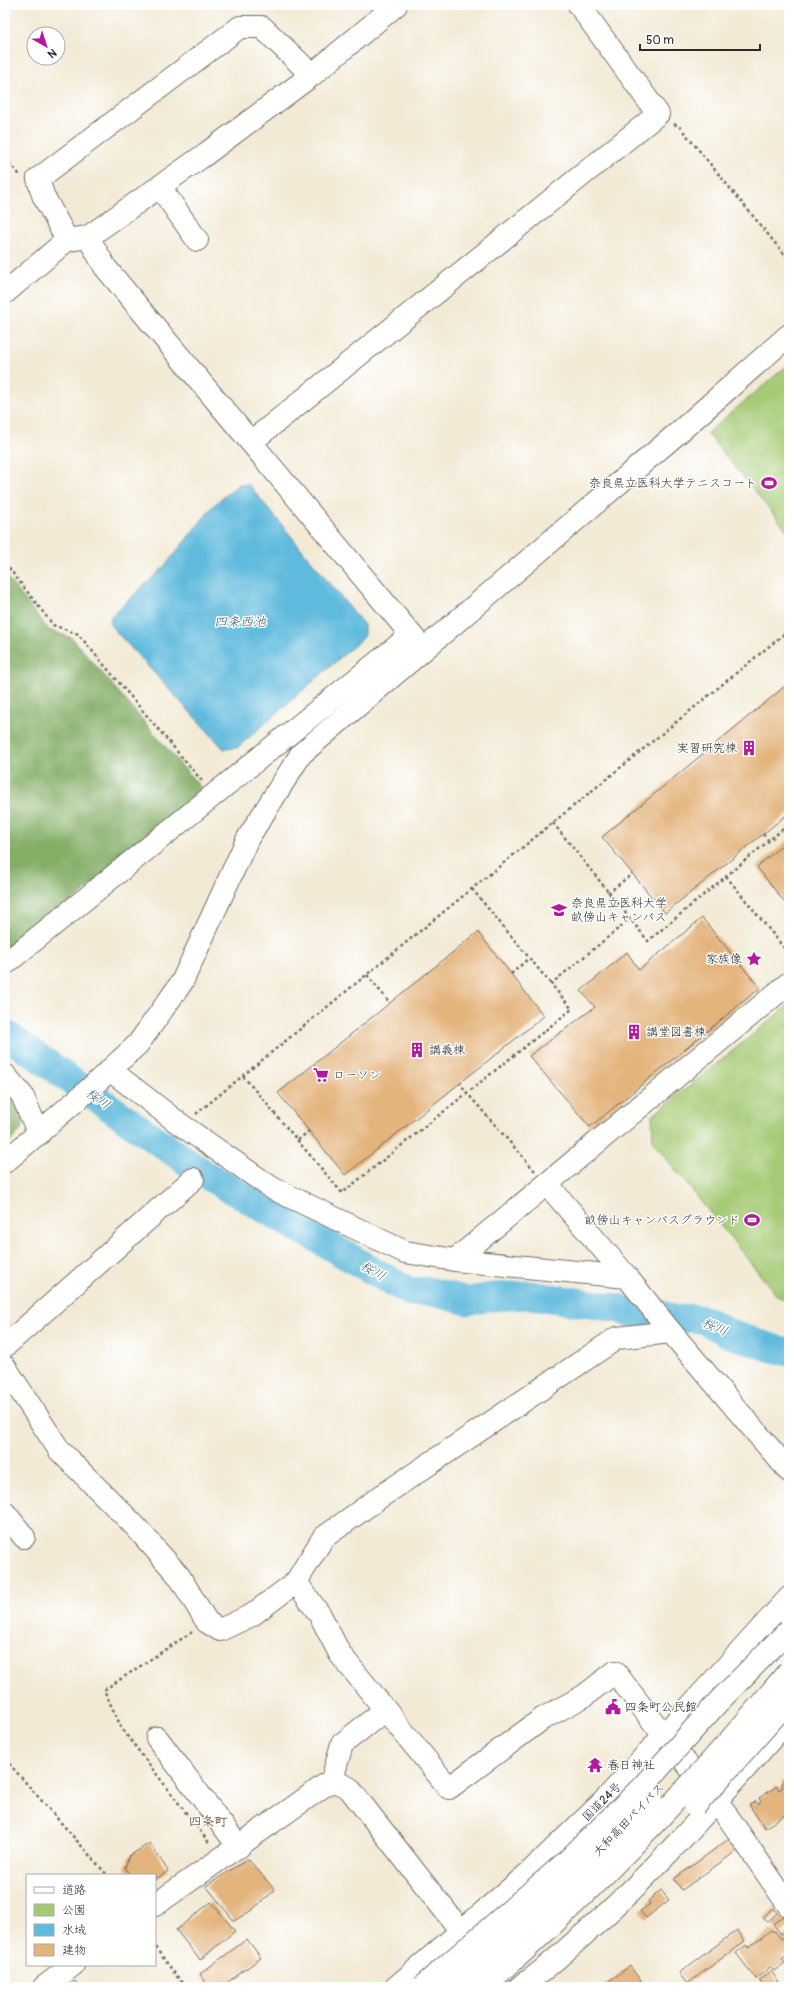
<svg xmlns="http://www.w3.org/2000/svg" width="794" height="1992" font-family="Pangolin,'Klee One',sans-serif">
	<rect width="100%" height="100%" fill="#fff"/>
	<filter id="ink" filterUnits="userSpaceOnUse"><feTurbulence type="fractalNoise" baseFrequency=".025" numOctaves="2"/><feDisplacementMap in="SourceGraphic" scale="8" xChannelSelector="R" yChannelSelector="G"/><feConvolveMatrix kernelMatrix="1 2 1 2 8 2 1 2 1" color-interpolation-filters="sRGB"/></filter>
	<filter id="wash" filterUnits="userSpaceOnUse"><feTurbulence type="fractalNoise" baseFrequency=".012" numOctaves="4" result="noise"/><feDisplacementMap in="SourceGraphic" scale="16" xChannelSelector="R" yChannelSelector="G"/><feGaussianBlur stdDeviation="0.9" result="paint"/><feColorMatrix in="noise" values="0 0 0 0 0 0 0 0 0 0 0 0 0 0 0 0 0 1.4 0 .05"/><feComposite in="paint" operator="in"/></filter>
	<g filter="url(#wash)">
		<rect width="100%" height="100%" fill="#f3ead5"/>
		<!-- green -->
		<g fill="#a5ca74" stroke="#687a50">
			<polygon points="789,364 789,533 707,433"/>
			<polygon points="789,1005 789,1300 778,1297 653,1142 652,1116"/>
		</g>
		<!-- forest -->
		<g fill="#84ae66" stroke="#586c48">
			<polygon points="5,575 49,630 72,638 202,789 198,799 5,956"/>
			<polygon points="5,1088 24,1118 21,1130 5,1147"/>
		</g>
		<!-- water -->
		<polygon fill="#5fbadd" stroke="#457284" points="239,484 249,485 364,625 364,637 237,748 224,749 110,625 111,616 164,567 214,505"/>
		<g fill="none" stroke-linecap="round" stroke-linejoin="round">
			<!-- river -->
			<polyline stroke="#5fbadd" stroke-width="29" points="5,1034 206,1175 410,1292 428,1291 468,1301 492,1297 530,1295 618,1308 650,1321 657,1313 676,1320 690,1318 705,1320 730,1334 772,1348 789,1352"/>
		</g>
		<g id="blocks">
			<!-- building -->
			<g fill="#e4b47d">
				<polygon points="789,683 789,813 665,913 602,837"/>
				<polygon points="789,839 789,908 757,867"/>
				<polygon points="702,918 760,988 590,1127 529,1056 595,1007 581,991 627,952 639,970"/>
				<polygon points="478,932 544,1016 345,1175 278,1093"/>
				<polygon points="789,1778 789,1812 765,1828 749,1805 756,1801 758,1804 761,1802 759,1798 777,1786 779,1790 783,1787 781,1783"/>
				<polygon points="730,1838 738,1850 682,1890 674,1879"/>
				<polygon points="150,1843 168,1871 155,1880 155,1875 130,1875 125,1868 129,1856"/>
				<polygon points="248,1859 275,1890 252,1910 234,1921 206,1886"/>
				<polygon points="661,1890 669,1900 646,1918 640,1911 650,1904 648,1901"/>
				<polygon points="211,1902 235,1931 200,1960 176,1930"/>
				<polygon points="773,1908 777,1913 767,1922 763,1917"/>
				<polygon points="783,1916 789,1923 789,1928 781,1934 773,1924"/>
				<polygon points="737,1930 745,1941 687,1984 679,1973"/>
				<polygon points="771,1930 773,1932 775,1931 781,1939 789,1934 789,1953 782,1959 785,1963 774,1971 770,1967 756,1979 736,1953 746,1945 748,1948"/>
				<polygon points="247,1939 261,1958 221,1987 209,1987 200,1974"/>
				<polygon points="630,1966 645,1987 601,1987"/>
				<polygon points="771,1971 779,1982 772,1987 764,1987 759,1980"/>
				<polygon points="75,1981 80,1987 66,1987"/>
			</g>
		</g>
	</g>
	<g filter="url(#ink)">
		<use href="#blocks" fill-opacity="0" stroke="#716e66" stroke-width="1"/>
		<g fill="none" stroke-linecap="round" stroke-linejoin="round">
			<defs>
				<g id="minor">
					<polyline points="160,187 197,240"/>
					<polyline points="88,237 105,267 423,649"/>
					<polyline points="67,240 43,195 38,179 240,27 262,27 312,75"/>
					<polyline points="5,293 67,240 88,237 203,156 312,75 396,5"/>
					<polyline points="251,442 658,114 579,5"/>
					<polyline points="5,964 411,635"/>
					<polyline points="110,1070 177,1122 272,1188 405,1252 455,1260 627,1277 671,1332 789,1471"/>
					<polyline points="5,1075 22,1095 39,1134"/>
					<polyline points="5,1162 86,1092 138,1044 182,982 248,838 301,754 679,432 789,335"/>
					<polyline points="547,1184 627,1277"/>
					<polyline points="455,1260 789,983"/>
					<polyline points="5,1346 193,1179"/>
					<polyline points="5,1367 60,1451 134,1525 179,1576 207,1622 220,1630 252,1615 296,1582 323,1538 380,1497 617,1338 671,1332"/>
					<polyline points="5,1513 24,1537"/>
					<polyline points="296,1582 320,1615 340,1654 449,1788 542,1719 584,1696 615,1672 664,1736 717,1801 789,1906"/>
					<polyline points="157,1738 239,1847"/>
					<polyline points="332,1780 349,1788 461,1931"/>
					<polyline points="155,1905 332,1780 342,1744 385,1710"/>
					<polyline points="44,1987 73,1965"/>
				</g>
				<g id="highway">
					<polyline points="396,1987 530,1872 604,1801 789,1598"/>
					<path d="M520 1987C542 1973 561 1954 581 1937 657 1871 722 1794 789 1719"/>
				</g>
			</defs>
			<!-- minor casing -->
			<use href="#minor" stroke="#716e66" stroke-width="24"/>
			<!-- highway casing -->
			<use href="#highway" stroke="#716e66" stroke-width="24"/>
			<!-- path -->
			<g stroke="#716e66" stroke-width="2.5" stroke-dasharray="3 3" stroke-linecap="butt">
				<polyline points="674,124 679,126 789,260"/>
				<polyline points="5,159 21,176"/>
				<polyline points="5,563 53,625 78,634 202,781"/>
				<polyline points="553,823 648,941 789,824"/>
				<polyline points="763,834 769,841"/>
				<polyline points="726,876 789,954"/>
				<polyline points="472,889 551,984"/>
				<polyline points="608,893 632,874"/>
				<polyline points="511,974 529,958"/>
				<polyline points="367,975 390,1003"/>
				<polyline points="243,1076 342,1193 467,1093 460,1083"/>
				<polyline points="196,1114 789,630"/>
				<polyline points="298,1140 309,1131"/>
				<polyline points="535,1171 467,1093 572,1009 551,984 630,919"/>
				<polyline points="192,1632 104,1690 122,1729 210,1844"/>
				<polyline points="5,1759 107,1875"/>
				<polyline points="155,1947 185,1987"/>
			</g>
			<!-- minor -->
			<use href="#minor" stroke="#fff" stroke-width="22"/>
			<!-- highway -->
			<use href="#highway" stroke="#fff" stroke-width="22"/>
			<defs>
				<g id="highway-bridge">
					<polyline points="695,1806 789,1700"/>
					<polyline points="422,1987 566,1862 641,1788 719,1701 789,1630"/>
					<path d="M453 1987C523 1928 589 1864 651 1797"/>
					<path d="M483 1987C593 1892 696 1783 789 1671"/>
				</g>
			</defs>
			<!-- highway-bridge casing -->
			<use href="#highway-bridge" stroke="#716e66" stroke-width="24" stroke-linecap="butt"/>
			<!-- highway-bridge -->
			<use href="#highway-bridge" stroke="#fff" stroke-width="22"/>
		</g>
	</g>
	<!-- icons -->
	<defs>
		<symbol id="stadium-bare" viewBox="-9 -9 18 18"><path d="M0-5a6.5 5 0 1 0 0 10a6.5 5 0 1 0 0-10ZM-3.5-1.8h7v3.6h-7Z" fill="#b5179e" stroke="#fff" stroke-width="2.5" paint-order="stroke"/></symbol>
		<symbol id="building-bare" viewBox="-9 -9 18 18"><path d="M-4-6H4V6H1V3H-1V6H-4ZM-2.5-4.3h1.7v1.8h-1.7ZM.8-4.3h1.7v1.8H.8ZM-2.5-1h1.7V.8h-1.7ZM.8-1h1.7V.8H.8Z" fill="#b5179e" stroke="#fff" stroke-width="2.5" paint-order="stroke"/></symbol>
		<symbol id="university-bare" viewBox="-9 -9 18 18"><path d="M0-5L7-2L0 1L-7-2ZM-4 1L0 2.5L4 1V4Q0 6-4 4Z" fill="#b5179e" stroke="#fff" stroke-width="2.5" paint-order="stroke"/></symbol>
		<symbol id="sight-bare" viewBox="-9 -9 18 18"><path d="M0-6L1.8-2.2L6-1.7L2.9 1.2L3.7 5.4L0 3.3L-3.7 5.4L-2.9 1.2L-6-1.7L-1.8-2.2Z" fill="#b5179e" stroke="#fff" stroke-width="2.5" paint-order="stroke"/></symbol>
		<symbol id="supermarket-bare" viewBox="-9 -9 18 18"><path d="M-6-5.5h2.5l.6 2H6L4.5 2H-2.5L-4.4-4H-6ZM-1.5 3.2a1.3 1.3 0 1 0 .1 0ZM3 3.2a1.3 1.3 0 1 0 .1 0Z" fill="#b5179e" stroke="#fff" stroke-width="2.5" paint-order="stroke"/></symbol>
		<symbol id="civic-bare" viewBox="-9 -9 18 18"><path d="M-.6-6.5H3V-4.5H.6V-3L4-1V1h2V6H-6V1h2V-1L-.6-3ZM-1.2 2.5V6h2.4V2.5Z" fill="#b5179e" stroke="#fff" stroke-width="2.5" paint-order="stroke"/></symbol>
		<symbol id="temple-bare" viewBox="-9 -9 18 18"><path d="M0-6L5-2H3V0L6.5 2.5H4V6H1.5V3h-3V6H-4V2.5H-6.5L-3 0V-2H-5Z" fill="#b5179e" stroke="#fff" stroke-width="2.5" paint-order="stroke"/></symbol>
	</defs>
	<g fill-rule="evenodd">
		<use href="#stadium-bare" x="758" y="472" width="22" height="22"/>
		<use href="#building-bare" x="738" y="737" width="22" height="22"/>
		<use href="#university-bare" x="548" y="899" width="22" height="22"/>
		<use href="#sight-bare" x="743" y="948" width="22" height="22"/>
		<use href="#building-bare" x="623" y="1021" width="22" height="22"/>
		<use href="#building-bare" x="406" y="1039" width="22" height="22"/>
		<use href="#supermarket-bare" x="310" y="1064" width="22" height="22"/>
		<use href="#stadium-bare" x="741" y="1209" width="22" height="22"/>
		<use href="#civic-bare" x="602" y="1696" width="22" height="22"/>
		<use href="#temple-bare" x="584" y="1754" width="22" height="22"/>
	</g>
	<g text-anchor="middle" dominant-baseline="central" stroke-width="3" stroke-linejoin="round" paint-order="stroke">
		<!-- poi labels -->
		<g font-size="12" fill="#2b2b2b" stroke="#fff" text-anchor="start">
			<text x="757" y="483" text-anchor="end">奈良県立医科大学テニスコート</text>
			<text x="737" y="748" text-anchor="end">実習研究棟</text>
			<text x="571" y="903">奈良県立医科大学<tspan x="571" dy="14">畝傍山キャンパス</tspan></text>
			<text x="742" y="959" text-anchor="end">家族像</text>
			<text x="646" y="1032">講堂図書棟</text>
			<text x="429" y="1050">講義棟</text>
			<text x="333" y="1075">ローソン</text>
			<text x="740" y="1220" text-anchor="end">畝傍山キャンパスグラウンド</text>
			<text x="625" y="1707">四条町公民館</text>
			<text x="607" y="1765">春日神社</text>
		</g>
		<!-- street labels -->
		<g font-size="12" fill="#2b2b2b" stroke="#fff">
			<text transform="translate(602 1802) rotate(-45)">国道24号</text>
			<text transform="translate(629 1820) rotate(-46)">大和高田バイパス</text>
		</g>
		<!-- water labels -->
		<g font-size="13" font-style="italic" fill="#3d5d69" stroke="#fff">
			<text x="240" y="622">四条西池</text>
			<text transform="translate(98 1099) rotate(35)">桜川</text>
			<text transform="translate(373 1271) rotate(30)">桜川</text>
			<text transform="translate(715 1327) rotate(23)">桜川</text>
		</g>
		<!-- neighbourhood labels -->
		<g font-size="13" font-weight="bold" fill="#6c5b48" stroke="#fff">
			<text x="208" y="1822">四条町</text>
		</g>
	</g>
	<!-- margin -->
	<rect width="794" height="1992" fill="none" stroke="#fff" stroke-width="20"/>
	<!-- legend -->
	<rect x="26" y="1874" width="130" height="92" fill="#ffffff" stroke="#aaaaaa"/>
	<rect x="34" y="1887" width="20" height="6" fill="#ffffff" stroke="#aaaaaa"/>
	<text x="62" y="1894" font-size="12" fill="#2b2b2b">道路</text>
	<rect x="34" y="1904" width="20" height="12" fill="#a5ca74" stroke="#aaaaaa"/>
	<text x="62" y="1914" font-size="12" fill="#2b2b2b">公園</text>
	<rect x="34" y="1924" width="20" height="12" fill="#5fbadd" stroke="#aaaaaa"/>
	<text x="62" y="1934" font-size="12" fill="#2b2b2b">水域</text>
	<rect x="34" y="1944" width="20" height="12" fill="#e4b47d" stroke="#aaaaaa"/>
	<text x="62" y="1954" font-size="12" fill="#2b2b2b">建物</text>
	<!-- north arrow -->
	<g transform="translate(46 46) rotate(141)"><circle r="19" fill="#ffffff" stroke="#aaaaaa"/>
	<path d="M0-3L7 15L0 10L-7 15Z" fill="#b5179e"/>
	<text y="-6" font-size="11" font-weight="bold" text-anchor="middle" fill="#2b2b2b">N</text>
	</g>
	<!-- scale -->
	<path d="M640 44v6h120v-6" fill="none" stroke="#2b2b2b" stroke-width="2"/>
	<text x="646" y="44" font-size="12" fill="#2b2b2b" stroke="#ffffff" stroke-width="3" paint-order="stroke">50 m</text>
</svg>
